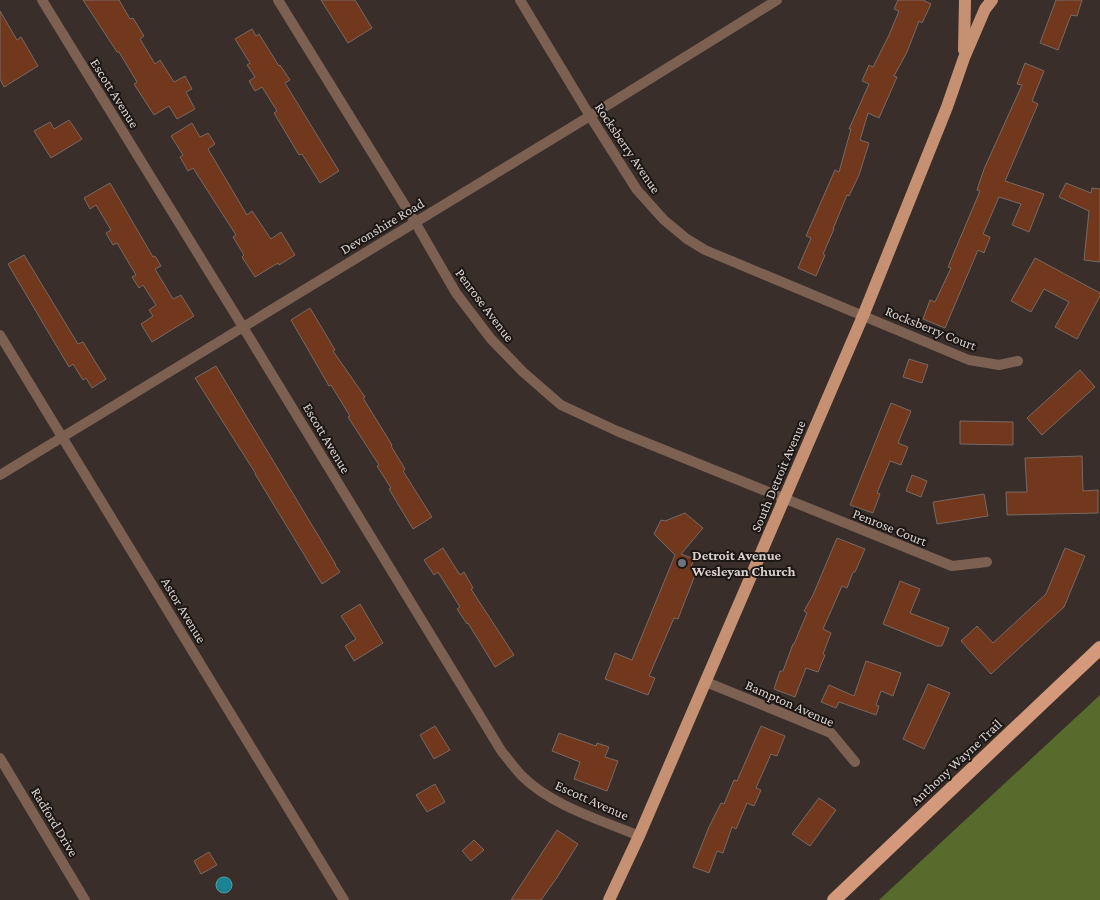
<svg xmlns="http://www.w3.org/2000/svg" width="1100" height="900" font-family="'Crimson Pro',serif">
	<rect width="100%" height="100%" fill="#392e29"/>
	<!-- forest -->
	<polygon fill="#576b2d" points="1100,695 1100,900 879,900"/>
	<!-- water -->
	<circle fill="#198391" stroke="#539ba4" cx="224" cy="885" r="8"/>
	<!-- building -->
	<g fill="#72381d" stroke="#776964">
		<polygon points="83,0 119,0 130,19 133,18 144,36 140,39 155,64 160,60 174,82 185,76 192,89 186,92 195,109 177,119 169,106 154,115 134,84 137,82 119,52 117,52"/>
		<polygon points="321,0 355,0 372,28 348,43"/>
		<polygon points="898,0 923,0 931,4 922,23 919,21 907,52 894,76 897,77 879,118 868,113 860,140 869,143 859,175 849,196 847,195 833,229 834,229 823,254 825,255 816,276 798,268 811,238 806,236 835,170 839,172 851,129 849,129 869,84 862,81 869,65 873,67 889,35 899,11 894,9"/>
		<polygon points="1056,0 1082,0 1077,16 1071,15 1058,50 1040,43"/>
		<polygon points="0,11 17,40 21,37 38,66 4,87 0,79"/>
		<polygon points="252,29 256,36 259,34 279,66 280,65 290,80 285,83 339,171 320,183 302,154 299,155 274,113 277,111 262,87 255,91 249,81 255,77 247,65 250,63 235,39"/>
		<polygon points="1025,63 1044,71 1032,101 1038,104 1005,181 1044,194 1029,232 1012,225 1021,204 999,197 983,234 990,237 984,253 978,250 945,328 923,319 930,300 935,302 951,268 948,267 980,191 977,190 984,169 1022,85 1017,84"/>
		<polygon points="69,120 82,139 51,158 34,131 50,122 54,129"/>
		<polygon points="192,123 200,137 208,133 215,144 208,149 247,215 252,211 271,239 281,232 295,255 279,265 278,263 255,277 242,257 244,255 233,237 236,235 193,168 188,171 180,157 183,155 171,136"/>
		<polygon points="110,183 153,257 155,256 161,266 155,269 173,299 181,295 194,316 152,342 141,324 153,316 149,310 156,305 143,285 139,288 132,277 136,275 117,243 113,245 106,233 111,230 96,205 90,209 84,198"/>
		<polygon points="1066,183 1091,193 1092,188 1100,189 1100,262 1084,260 1089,211 1059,197"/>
		<polygon points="24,255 78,344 83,342 106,379 92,388 86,378 83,380 73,364 69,367 8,264"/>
		<polygon points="1035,258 1100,293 1100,296 1077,339 1055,327 1069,302 1044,289 1031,312 1011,301"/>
		<polygon points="310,308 335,350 333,351 365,397 363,398 392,445 391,446 405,469 403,471 432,517 413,529 389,489 391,488 377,466 379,465 348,417 350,416 331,385 329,386 291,320"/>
		<polygon points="909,359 928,365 922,383 903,377"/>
		<polygon points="216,366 336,565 335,565 340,572 322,584 255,474 256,474 195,378"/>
		<polygon points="1080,370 1095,387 1042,435 1027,418"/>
		<polygon points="891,403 911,411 898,443 908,447 901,465 890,461 877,493 880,494 873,513 850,505"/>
		<polygon points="960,421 1013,422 1013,445 960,444"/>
		<polygon points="1082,456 1083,491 1098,490 1098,513 1007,515 1006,492 1027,492 1025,458"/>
		<polygon points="912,475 927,481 921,497 906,491"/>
		<polygon points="984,494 988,516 937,524 933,502"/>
		<polygon points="685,513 703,528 681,554 694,559 691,567 697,570 678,619 674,618 649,676 655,678 648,695 605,679 615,653 632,660 675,555 654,534 661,520 665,521"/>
		<polygon points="837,538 865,549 855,572 853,572 847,588 842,586 823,629 831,633 823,654 825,655 818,672 806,668 795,697 774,689 780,671 783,671 793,644 794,644 807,613 804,611 813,595"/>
		<polygon points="443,548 460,575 464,572 473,588 471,589 514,655 495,667 468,623 467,624 457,609 460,607 438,572 434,575 424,560"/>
		<polygon points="1065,548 1085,556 1064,607 991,674 961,641 977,626 993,643 1046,594"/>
		<polygon points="900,581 920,589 910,613 949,628 942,646 937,646 883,624"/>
		<polygon points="360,604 383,643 354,661 345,646 356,639 341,616"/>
		<polygon points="866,661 901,673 893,696 881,691 876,705 879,706 876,715 839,702 836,708 821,702 829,685 854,696"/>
		<polygon points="928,684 950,693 924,749 903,739"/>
		<polygon points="435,726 450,750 434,759 420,735"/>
		<polygon points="761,726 785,736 777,756 771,754 756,788 761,790 754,806 747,803 736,829 732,827 723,853 717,851 709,873 693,867 709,827 721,803 724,804 734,780 737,781"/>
		<polygon points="559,733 596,746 597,743 609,747 605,757 618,761 607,791 574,779 580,762 552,751"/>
		<polygon points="435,784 445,802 427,812 416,795"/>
		<polygon points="819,798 836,810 810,846 792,834"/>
		<polygon points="557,830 578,844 556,879 541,900 511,900"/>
		<polygon points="474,840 484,850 471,861 462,851"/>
		<polygon points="209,852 217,865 201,874 194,861"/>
	</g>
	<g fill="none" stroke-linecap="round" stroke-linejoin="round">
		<!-- minor -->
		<g stroke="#7c6153" stroke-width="10">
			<path d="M42 0 243 327 502 752C509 760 515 769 522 776 552 806 601 820 639 836"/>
			<polyline points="278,0 415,222 456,293 491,339 523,372 561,405 617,431 952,566 987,562"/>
			<polyline points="520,0 590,116 637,190 664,220 687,239 705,250 969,360 999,365 1018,361"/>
			<polyline points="0,335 344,900"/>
			<polyline points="0,475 590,116 777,0"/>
			<polyline points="706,682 831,733 855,762"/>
			<polyline points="0,758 85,900"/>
		</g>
		<!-- primary -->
		<g stroke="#c69073" stroke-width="12">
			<polyline points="964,50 965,0"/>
			<polyline points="609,900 639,836 863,316 947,107 964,58 985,9 992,0"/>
		</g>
		<!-- trunk -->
		<polyline stroke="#d4997a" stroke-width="14" points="834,900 1100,648"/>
	</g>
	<!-- markers -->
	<circle fill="#6b7280" stroke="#1c1715" stroke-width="2" cx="682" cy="563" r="5"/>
	<g text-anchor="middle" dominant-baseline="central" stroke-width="4" stroke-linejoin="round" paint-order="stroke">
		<!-- street labels -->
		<g font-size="14" fill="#dbd3d0" stroke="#1c1715">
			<text transform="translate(115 93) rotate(58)">Escott Avenue</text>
			<text transform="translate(628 148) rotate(56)">Rocksberry Avenue</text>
			<text transform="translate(382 226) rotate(-31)">Devonshire Road</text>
			<text transform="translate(485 305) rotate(53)">Penrose Avenue</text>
			<text transform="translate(931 328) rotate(22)">Rocksberry Court</text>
			<text transform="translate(327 438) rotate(59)">Escott Avenue</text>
			<text transform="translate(778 476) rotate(-67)">South Detroit Avenue</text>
			<text transform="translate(890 527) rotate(22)">Penrose Court</text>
			<text transform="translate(184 610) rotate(59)">Astor Avenue</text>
			<text transform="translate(790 703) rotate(24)">Bampton Avenue</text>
			<text transform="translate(956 762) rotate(-43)">Anthony Wayne Trail</text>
			<text transform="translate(592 800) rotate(24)">Escott Avenue</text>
			<text transform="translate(55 822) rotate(59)">Radford Drive</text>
		</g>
		<!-- poi labels -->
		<g font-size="14" font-weight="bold" fill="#dbd3d0" stroke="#1c1715" text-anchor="start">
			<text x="692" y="555">Detroit Avenue<tspan x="692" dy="16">Wesleyan Church</tspan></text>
		</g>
	</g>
</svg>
